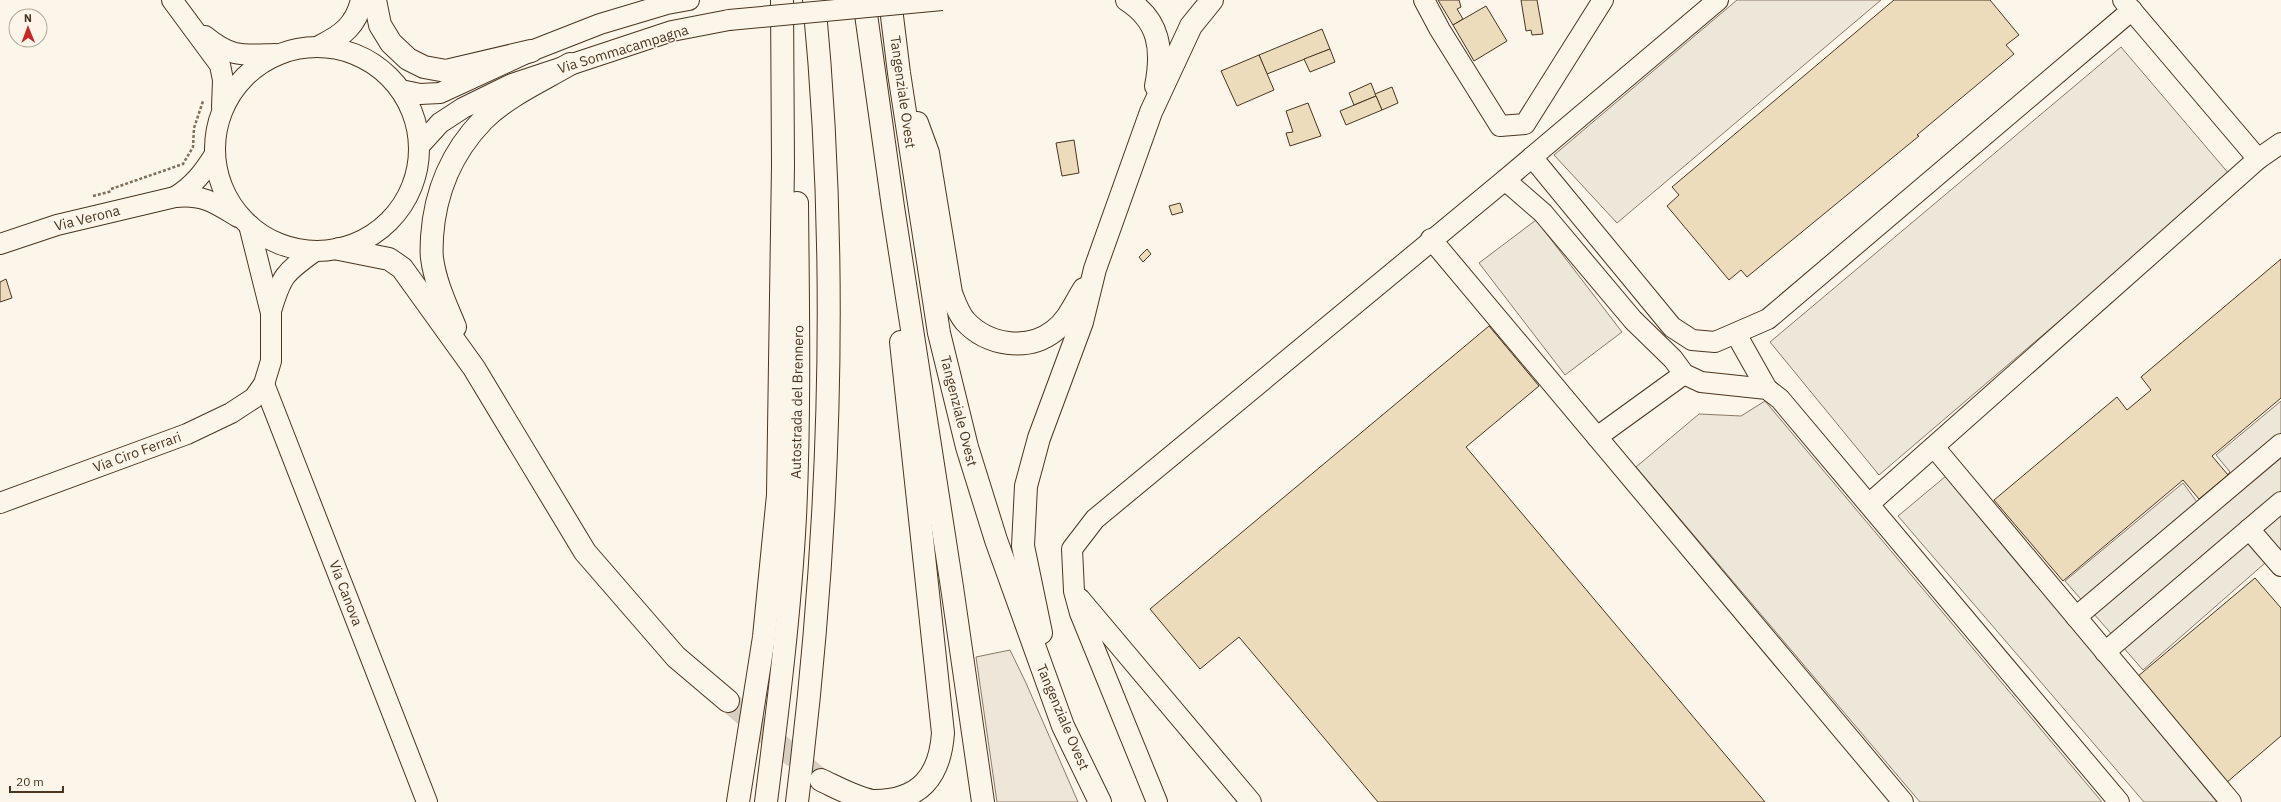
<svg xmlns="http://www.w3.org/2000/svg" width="2281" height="802" font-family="'IBM Plex Sans',sans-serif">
	<rect width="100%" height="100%" fill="#fbf6e9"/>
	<!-- green -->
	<polygon fill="#ede6d9" stroke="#887966" points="1010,650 1026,683 1078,802 997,802 976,657"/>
	<!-- parking -->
	<g fill="#ede7d9" stroke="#887966">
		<polygon points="1737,0 1881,0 1617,223 1554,155"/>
		<polygon points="2121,47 2230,175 1879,475 1770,342"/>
		<polygon points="1536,220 1622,332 1565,375 1479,263"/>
		<polygon points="1765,401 2102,802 1920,802 1636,467 1699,414 1741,416"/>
		<polygon points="2281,401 2281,549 2143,670 2065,581 2183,483 2197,502 2230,472 2216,455"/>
		<polygon points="1946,476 2217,802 2144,802 1898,516"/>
	</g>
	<!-- building -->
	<g fill="#ecdcbc" stroke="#4a3520">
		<polygon points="1438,0 1459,0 1461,7 1457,9 1463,19 1453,25"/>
		<polygon points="1521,0 1537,0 1543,34 1532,35 1531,30 1526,31"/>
		<polygon points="1894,0 1990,0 2019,35 2006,45 2014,54 1917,135 1919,136 1747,277 1741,270 1729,280 1667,206 1679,195 1672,187"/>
		<polygon points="1486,6 1507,41 1474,61 1453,25"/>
		<polygon points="1322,29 1330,49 1267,74 1259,55"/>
		<polygon points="1330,49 1335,62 1310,72 1304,59"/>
		<polygon points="1259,55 1274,90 1237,106 1221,71"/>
		<polygon points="1371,83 1376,96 1354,105 1349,93"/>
		<polygon points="1392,87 1398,103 1382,110 1375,94"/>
		<polygon points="1376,96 1382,110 1346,125 1340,111"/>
		<polygon points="1308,103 1321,136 1290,146 1286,133 1293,132 1286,111"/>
		<polygon points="1074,140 1079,173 1062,176 1056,143"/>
		<polygon points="1180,203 1183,212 1172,215 1169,206"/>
		<polygon points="1147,249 1151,254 1143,262 1139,257"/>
		<polygon points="2281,259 2281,398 2212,456 2228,475 2199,499 2183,480 2063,581 1994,500 2117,397 2127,410 2151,390 2141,377"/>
		<polygon points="6,279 12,298 0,302 0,282"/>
		<polygon points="1489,326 1539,386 1466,447 1765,802 1378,802 1239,637 1200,669 1150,609"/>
		<polygon points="2255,578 2281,608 2281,736 2226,783 2137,677"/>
	</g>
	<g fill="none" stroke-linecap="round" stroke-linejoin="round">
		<!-- highway-tunnel -->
		<polyline stroke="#d8cfc1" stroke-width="22" stroke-dasharray="22 11" stroke-linecap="butt" points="728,701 821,780"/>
		<defs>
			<g id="minor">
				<polyline points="172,0 220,65 223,80 222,107"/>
				<polyline points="1424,0 1440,30 1500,126 1525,124 1603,0"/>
				<polyline points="2123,0 2258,159"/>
				<path d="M205 36C232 58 242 55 275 54"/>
				<circle cx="317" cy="149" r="102"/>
				<polyline points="401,90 420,94 440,93 531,51 600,24 667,4 689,0"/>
				<polyline points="420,145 440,123 463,108 512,84 672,31 729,20"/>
				<polyline points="1532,157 1672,327 1692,340 1715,342 1768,319 2132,10"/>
				<polyline points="1505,180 1543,213 1633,320 1673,359 1684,374 1701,382 1767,389 1780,399 2119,802"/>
				<path d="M175 197C193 186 204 172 215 154"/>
				<polyline points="1431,239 1903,802"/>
				<path d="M0 244 57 225 175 197C203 194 215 203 238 217"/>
				<path d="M271 311C282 274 285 273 315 251"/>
				<polyline points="1736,334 1767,389"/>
				<polyline points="264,384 427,802"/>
				<polyline points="1597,437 1684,374"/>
				<polyline points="1934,447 2231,802"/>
				<polyline points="0,503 187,434 231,413 254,398 264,384 271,361 271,313 249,225"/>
				<polyline points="1869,504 2258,159 2281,143"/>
				<polyline points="2249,529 2281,566"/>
				<polyline points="1080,599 1251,802"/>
				<polyline points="2076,617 2281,444"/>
				<polyline points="2105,652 2281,502"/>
				<polyline points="1157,802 1080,613 1074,591 1072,549 1095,519 1505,180 1718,0"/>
			</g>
			<g id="highway">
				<polyline points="375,0 380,25 391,43 408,59 424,67 446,71 531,51"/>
				<polyline points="864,0 893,207 952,587 983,802"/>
				<polyline points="890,0 899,73 939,333 967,447 996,540 1063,726 1100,802"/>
				<path d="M1127 0C1160 21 1163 50 1156 86"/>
				<path d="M321 46C343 35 356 25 362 0"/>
				<path d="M917 123 928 153 951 293C955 303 958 313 965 321 987 345 1027 352 1054 331 1068 321 1075 303 1084 289"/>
				<polyline points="339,249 389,259 402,268 474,368 585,552 676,657 728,701"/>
				<path d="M455 327C446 305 435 282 432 258 431 251 432 243 432 237 435 192 452 152 483 120 507 96 541 81 570 64"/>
				<polyline points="1041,633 1023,546 1026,486 1032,464 1039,438 1082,322 1095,269 1151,112 1191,26 1212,0"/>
				<path d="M821 780C838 788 854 797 872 801 921 802 940 775 943 733L901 342"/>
				<polyline points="738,802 764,637 778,495 783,165 782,0"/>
				<path d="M766 802C778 707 790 612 795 517 800 412 798 307 797 203"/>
				<path d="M797 802C830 537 840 267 814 0"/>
			</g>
		</defs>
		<!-- minor casing -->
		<use href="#minor" stroke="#4a3520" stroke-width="22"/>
		<!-- highway casing -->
		<use href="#highway" stroke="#4a3520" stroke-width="24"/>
		<!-- path -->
		<g stroke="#7f6f5c" stroke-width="2.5" stroke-dasharray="3 2" stroke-linecap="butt">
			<polyline points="111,189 183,164 193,147 194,128 203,101"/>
			<polyline points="93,196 112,191"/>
		</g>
		<!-- minor -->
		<use href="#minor" stroke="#fbf6e9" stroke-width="20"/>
		<!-- highway -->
		<use href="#highway" stroke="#fbf6e9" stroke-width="22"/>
		<defs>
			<polyline id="minor-bridge" points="729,20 942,0"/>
		</defs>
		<!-- minor-bridge casing -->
		<use href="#minor-bridge" stroke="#4a3520" stroke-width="22" stroke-linecap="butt"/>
		<!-- minor-bridge -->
		<use href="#minor-bridge" stroke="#fbf6e9" stroke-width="20"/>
	</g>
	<g text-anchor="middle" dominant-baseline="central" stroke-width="3" stroke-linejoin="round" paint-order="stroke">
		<!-- street labels -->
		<g font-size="14" fill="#4a3520" stroke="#fbf6e9">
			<text transform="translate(623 49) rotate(-17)">Via Sommacampagna</text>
			<text transform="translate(903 92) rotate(82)">Tangenziale Ovest</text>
			<text transform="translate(87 218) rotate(-14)">Via Verona</text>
			<text transform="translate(797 402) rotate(-89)">Autostrada del Brennero</text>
			<text transform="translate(959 411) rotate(76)">Tangenziale Ovest</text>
			<text transform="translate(137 452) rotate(-20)">Via Ciro Ferrari</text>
			<text transform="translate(346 593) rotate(69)">Via Canova</text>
			<text transform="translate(1063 717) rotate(67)">Tangenziale Ovest</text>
		</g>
	</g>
	<!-- north arrow -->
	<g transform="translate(28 28) rotate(359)"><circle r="19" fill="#fbf6e9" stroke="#b4a999"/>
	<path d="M0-3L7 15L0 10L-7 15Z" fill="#c62828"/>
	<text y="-6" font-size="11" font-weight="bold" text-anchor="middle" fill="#4a3520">N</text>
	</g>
	<!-- scale -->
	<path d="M10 786v6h53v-6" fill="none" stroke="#4a3520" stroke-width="2"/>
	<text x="16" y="786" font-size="12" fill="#4a3520" stroke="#fbf6e9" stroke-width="3" paint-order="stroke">20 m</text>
</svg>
